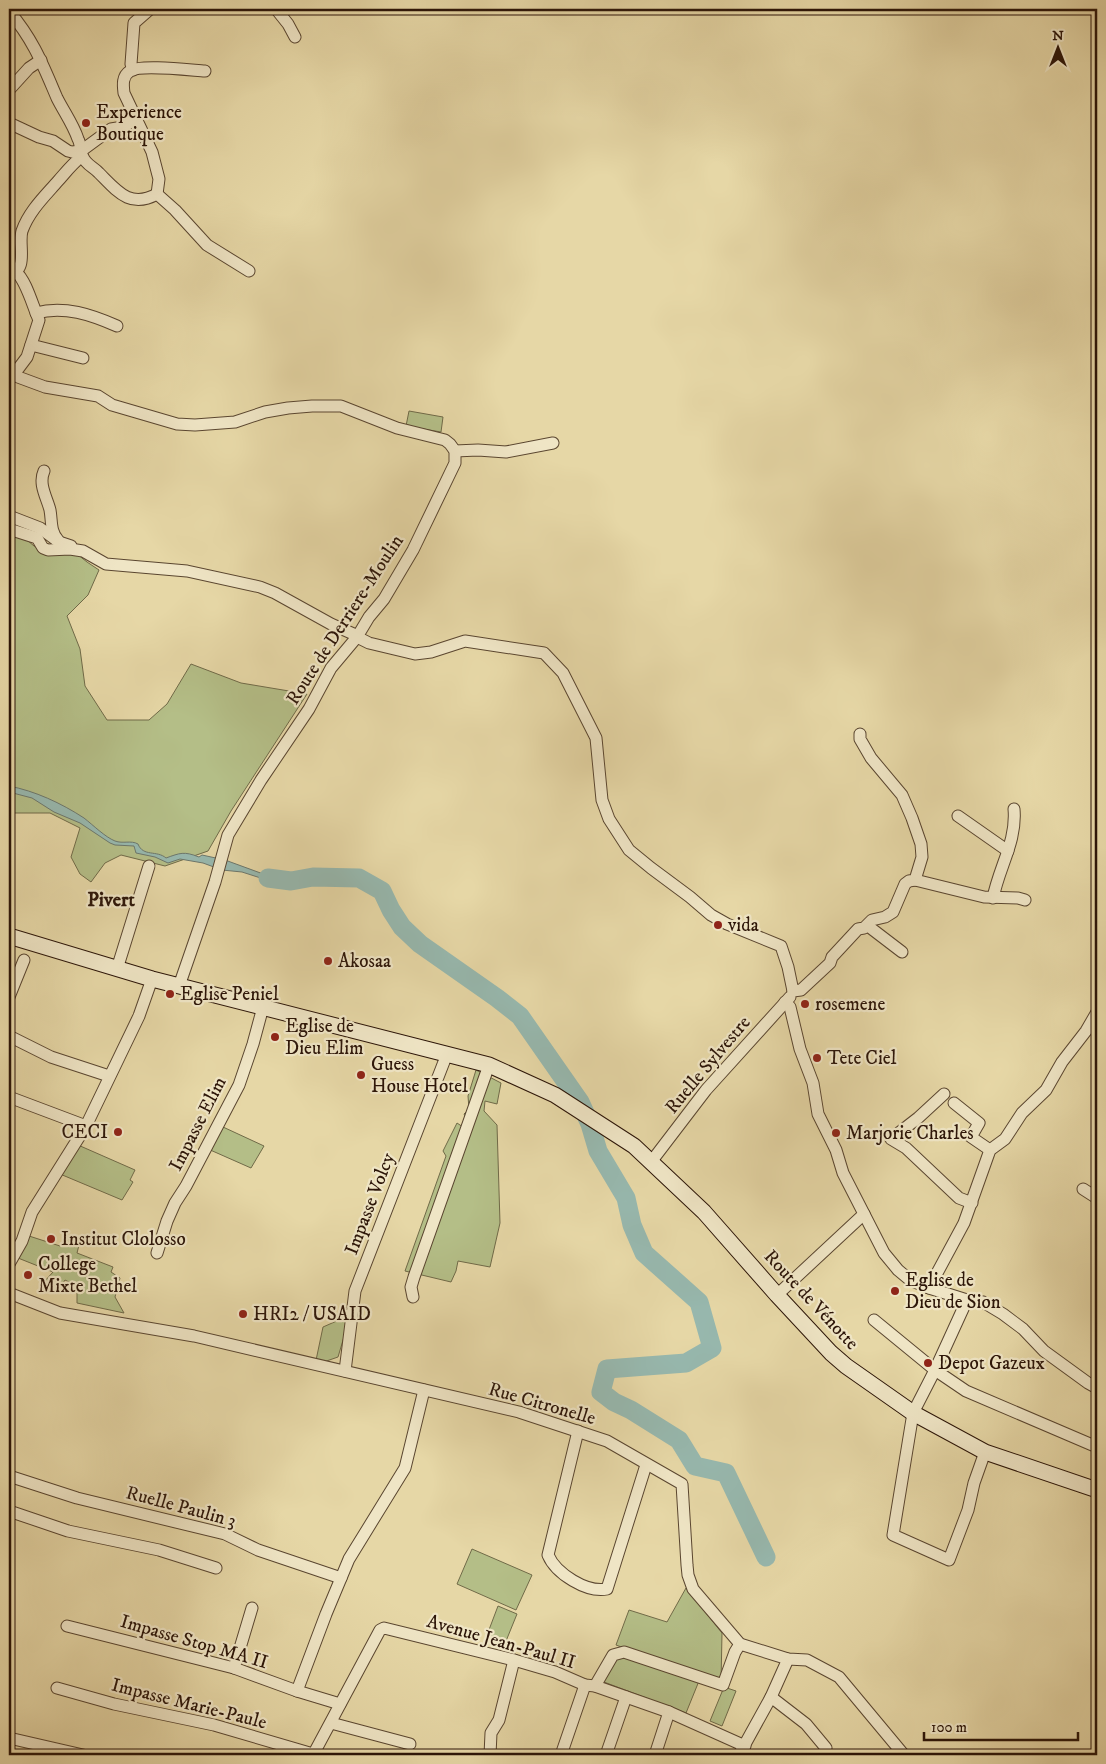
<svg xmlns="http://www.w3.org/2000/svg" width="1106" height="1764" font-family="'IM FELL DW Pica',serif">
	<rect width="100%" height="100%" fill="#e6d7a6"/>
	<filter id="stains"><feTurbulence type="fractalNoise" baseFrequency=".004" numOctaves="4"/><feColorMatrix values="0 0 0 0 .2 0 0 0 0 .09 0 0 0 0 .02 0 0 0 .5 -.17"/></filter>
	<radialGradient id="worn" r=".72"><stop offset=".6" stop-color="#630" stop-opacity="0"/><stop offset="1" stop-color="#630" stop-opacity=".3"/></radialGradient>
	<!-- green -->
	<g fill="#b4be87" stroke="#706a48">
		<polygon points="409,411 443,417 441,432 406,426"/>
		<polygon points="9,535 27,540 34,546 52,553 77,554 87,562 99,570 88,595 67,616 80,649 85,686 107,720 149,720 167,704 191,664 241,683 307,694 231,811 208,851 165,866 121,855 105,863 91,882 80,874 71,857 80,828 50,813 9,813"/>
		<polygon points="476,1070 501,1083 497,1104 485,1101 484,1111 497,1125 500,1223 490,1267 458,1261 456,1271 451,1282 405,1271 446,1156 443,1151 457,1123 466,1129 469,1124 464,1114 469,1109 468,1096"/>
		<polygon points="223,1127 264,1146 251,1168 208,1149"/>
		<polygon points="78,1145 135,1170 130,1180 133,1182 122,1200 60,1174"/>
		<polygon points="26,1235 60,1246 66,1236 79,1245 77,1253 113,1267 111,1272 120,1278 115,1297 124,1313 77,1303 77,1286 65,1280 60,1287 44,1282 53,1272 18,1258"/>
		<polygon points="344,1307 352,1310 338,1357 315,1365 323,1327 339,1320"/>
		<polygon points="472,1549 532,1575 516,1610 457,1584"/>
		<polygon points="686,1588 722,1633 721,1683 701,1676 686,1713 596,1679 618,1648 699,1676 616,1645 629,1610 667,1622"/>
		<polygon points="498,1606 517,1614 504,1646 484,1643"/>
		<polygon points="724,1687 736,1691 722,1726 710,1721"/>
	</g>
	<!-- water -->
	<path fill="#97b8ae" stroke="#6c776c" d="M9 786C35 791 61 803 84 818 93 825 105 837 115 841 123 844 131 840 138 844 143 857 157 850 166 858 180 853 184 851 199 857L202 855 225 860 266 875 291 881 287 883 270 881 242 872 222 870 203 863 180 859 168 863 155 857 136 853 134 846 115 845 110 843 80 823 54 812 32 798 9 792Z"/>
	<g fill="none" stroke-linecap="round" stroke-linejoin="round">
		<!-- river -->
		<polyline stroke="#97b8ae" stroke-width="19" points="268,878 291,881 313,877 359,878 382,891 391,910 402,927 420,944 497,998 520,1016 580,1102 590,1124 598,1151 626,1198 632,1225 644,1253 699,1302 712,1348 686,1363 607,1369 601,1392 614,1402 631,1410 679,1440 695,1466 726,1473 766,1557"/>
		<defs>
			<g id="street">
				<polyline points="276,9 288,24 295,37"/>
				<path d="M9 11C34 41 42 63 57 98 64 112 73 124 78 139 81 144 80 152 83 157 86 165 94 167 99 173 117 191 130 209 157 194"/>
				<polyline points="133,70 131,64 134,23 150,9"/>
				<polyline points="9,90 29,68 41,60"/>
				<polyline points="9,123 39,137 53,141 68,151 72,152 81,151 111,129 123,127 136,119"/>
				<path d="M157 194 159 179 152 152 124 93C123 85 122 76 130 71 140 64 190 70 205 71"/>
				<polyline points="157,194 175,210 207,245 249,271"/>
				<path d="M9 273C29 272 18 244 22 231 29 211 45 196 58 181 66 172 72 164 82 156"/>
				<path d="M36 313C64 305 92 315 117 326"/>
				<polyline points="31,345 83,358"/>
				<polyline points="9,370 15,373 18,377 45,387 98,396 112,405 177,424 195,425 235,422 265,412 288,408 312,406 341,406 397,428 445,440 450,444 455,451 455,463 413,550 384,599 369,617 357,637 331,668 309,709 261,780 228,835 215,882 179,986"/>
				<path d="M15 373 27 357 39 320C33 307 26 280 16 272"/>
				<polyline points="455,451 478,450 506,452 553,443"/>
				<path d="M44 471C38 484 47 498 50 510 52 521 50 531 58 540"/>
				<polyline points="9,516 40,528 59,542 71,546"/>
				<polyline points="9,529 37,538 43,548 48,550 70,549 83,551 106,564 187,571 260,587 275,593 331,624 358,636"/>
				<polyline points="357,637 369,643 415,654 431,652 465,641 544,653 563,673 596,738 602,800 609,819 629,850 651,868 690,897 711,915 727,924 781,946 788,967 793,991"/>
				<polyline points="958,816 1008,851"/>
				<polyline points="915,880 984,897 1018,898 1025,900"/>
				<path d="M993 898C999 867 1017 841 1014 809"/>
				<polyline points="868,926 902,952"/>
				<polyline points="117,969 149,866"/>
				<polyline points="793,991 801,990 830,963 832,957 858,929 864,928 872,920 885,917 893,912 905,884 909,881 915,880 922,857 921,844 912,818 902,795 871,758 860,739 860,734"/>
				<polyline points="9,997 24,960"/>
				<polyline points="785,1002 790,1007 800,1049 813,1083 818,1114 836,1150 843,1173 884,1253 898,1270 910,1280 929,1288 967,1300 983,1302 1003,1314 1023,1329 1044,1351 1088,1383 1097,1388"/>
				<polyline points="9,1036 51,1057 109,1076"/>
				<polyline points="944,1094 918,1118 891,1139 906,1148 959,1198 972,1203"/>
				<polyline points="9,1097 86,1126"/>
				<polyline points="954,1103 979,1123 971,1137 990,1150"/>
				<polyline points="651,1162 706,1090 790,997"/>
				<polyline points="1083,1189 1097,1198"/>
				<polyline points="157,1253 167,1221 175,1203 186,1186 239,1085 253,1044 263,1007"/>
				<polyline points="9,1264 22,1241 32,1212 86,1126 139,1016 152,979"/>
				<polyline points="929,1288 964,1223 990,1150 1005,1139 1022,1113 1046,1090 1062,1062 1086,1031 1097,1012"/>
				<polyline points="9,1293 60,1313 194,1336 519,1412 607,1441 682,1484 687,1565 688,1575 693,1589 740,1644 788,1659 807,1660 839,1677 904,1755"/>
				<polyline points="777,1295 864,1214"/>
				<polyline points="413,1297 411,1287 414,1277 489,1065"/>
				<polyline points="967,1300 935,1370 913,1413 893,1535 949,1560 968,1510 974,1483 985,1452"/>
				<polyline points="874,1320 935,1370 966,1391 1097,1447"/>
				<polyline points="345,1371 355,1291 447,1054"/>
				<path d="M578 1431 548 1555C556 1574 587 1593 607 1589L646 1465"/>
				<polyline points="9,1476 77,1498 225,1534 258,1550 341,1578"/>
				<polyline points="9,1511 68,1531 159,1550 216,1568"/>
				<polyline points="67,1626 234,1668 297,1691 340,1704"/>
				<polyline points="234,1668 252,1608"/>
				<polyline points="595,1686 613,1655 624,1652 723,1685 735,1652 740,1644"/>
				<polyline points="57,1688 114,1704 214,1725 313,1754"/>
				<polyline points="297,1691 326,1614 349,1559 405,1468 424,1390"/>
				<polyline points="771,1697 806,1724 826,1748 825,1755"/>
				<polyline points="331,1723 410,1744"/>
				<polyline points="9,1738 83,1755"/>
				<polyline points="313,1755 380,1630 384,1628 514,1660 555,1672 585,1685 595,1686 669,1712 745,1746"/>
				<polyline points="490,1755 491,1733 499,1720 514,1660"/>
				<polyline points="561,1755 585,1685"/>
				<polyline points="606,1755 626,1697"/>
				<polyline points="655,1755 669,1712"/>
				<polyline points="739,1755 771,1697 788,1659"/>
			</g>
			<polyline id="secondary" points="9,936 152,979 489,1065 555,1095 634,1146 704,1212 777,1295 831,1353 846,1366 913,1413 985,1452 1097,1490"/>
		</defs>
		<!-- street casing -->
		<use href="#street" stroke="#5a4630" stroke-width="13"/>
		<!-- secondary casing -->
		<use href="#secondary" stroke="#2c1508" stroke-width="17"/>
		<!-- street -->
		<use href="#street" stroke="#efe5c5" stroke-width="11"/>
		<!-- secondary -->
		<use href="#secondary" stroke="#efe5c5" stroke-width="15"/>
	</g>
	<!-- markers -->
	<g fill="#8f2418" stroke="#efe5c5" stroke-width="2">
		<circle cx="86" cy="123" r="5"/>
		<circle cx="718" cy="925" r="5"/>
		<circle cx="328" cy="961" r="5"/>
		<circle cx="170" cy="994" r="5"/>
		<circle cx="805" cy="1004" r="5"/>
		<circle cx="275" cy="1037" r="5"/>
		<circle cx="817" cy="1058" r="5"/>
		<circle cx="361" cy="1075" r="5"/>
		<circle cx="118" cy="1132" r="5"/>
		<circle cx="836" cy="1133" r="5"/>
		<circle cx="51" cy="1239" r="5"/>
		<circle cx="28" cy="1275" r="5"/>
		<circle cx="895" cy="1291" r="5"/>
		<circle cx="243" cy="1314" r="5"/>
		<circle cx="928" cy="1363" r="5"/>
	</g>
	<g text-anchor="middle" dominant-baseline="central" stroke-width="4.5" stroke-linejoin="round" paint-order="stroke">
		<!-- poi labels -->
		<g font-size="19" fill="#2c1508" stroke="#efe5c5" text-anchor="start">
			<text x="96" y="112">Experience<tspan x="96" dy="22">Boutique</tspan></text>
			<text x="728" y="925">vida</text>
			<text x="338" y="961">Akosaa</text>
			<text x="180" y="994">Eglise Peniel</text>
			<text x="815" y="1004">rosemene</text>
			<text x="285" y="1026">Eglise de<tspan x="285" dy="22">Dieu Elim</tspan></text>
			<text x="827" y="1058">Tete Ciel</text>
			<text x="371" y="1064">Guess<tspan x="371" dy="22">House Hotel</tspan></text>
			<text x="108" y="1132" text-anchor="end">CECI</text>
			<text x="846" y="1133">Marjorie Charles</text>
			<text x="61" y="1239">Institut Clolosso</text>
			<text x="38" y="1264">College<tspan x="38" dy="22">Mixte Bethel</tspan></text>
			<text x="905" y="1280">Eglise de<tspan x="905" dy="22">Dieu de Sion</tspan></text>
			<text x="253" y="1314">HRI2 / USAID</text>
			<text x="938" y="1363">Depot Gazeux</text>
		</g>
		<!-- street labels -->
		<g font-size="19" fill="#2c1508" stroke="#efe5c5">
			<text transform="translate(345 620) rotate(-57)">Route de Derriere-Moulin</text>
			<text transform="translate(708 1065) rotate(-50)">Ruelle Sylvestre</text>
			<text transform="translate(198 1124) rotate(-63)">Impasse Elim</text>
			<text transform="translate(370 1204) rotate(-69)">Impasse Volcy</text>
			<text transform="translate(811 1300) rotate(47)">Route de Vénotte</text>
			<text transform="translate(542 1404) rotate(16)">Rue Citronelle</text>
			<text transform="translate(181 1507) rotate(15)">Ruelle Paulin 3</text>
			<text transform="translate(194 1642) rotate(16)">Impasse Stop MA II</text>
			<text transform="translate(501 1642) rotate(16)">Avenue Jean-Paul II</text>
			<text transform="translate(189 1704) rotate(14)">Impasse Marie-Paule</text>
		</g>
		<!-- neighbourhood labels -->
		<g font-size="20" font-weight="bold" fill="#2c1508" stroke="#efe5c5">
			<text x="111" y="900">Pivert</text>
		</g>
	</g>
	<!-- margin -->
	<rect width="1106" height="1764" fill="none" stroke="#e6d7a6" stroke-width="30"/>
	<rect x="10" y="10" width="1086" height="1744" fill="none" stroke="#2c1508" stroke-width="2.5"/>
	<rect x="15" y="15" width="1076" height="1734" fill="none" stroke="#2c1508"/>
	<!-- north arrow -->
	<g transform="translate(1058 48)" stroke="#efe5c5" stroke-width="4" paint-order="stroke">
	<path d="M0-4L9 19L0 12L-9 19Z" fill="#2c1508"/>
	<text y="-8" font-size="14" font-weight="bold" text-anchor="middle" fill="#2c1508">N</text>
	</g>
	<!-- scale -->
	<path d="M924 1732v8h154v-8" fill="none" stroke="#2c1508" stroke-width="2.5"/>
	<text x="931" y="1732" font-size="15" fill="#2c1508" stroke="#efe5c5" stroke-width="4" paint-order="stroke">100 m</text>
	<rect width="100%" height="100%" filter="url(#stains)"/>
	<rect width="100%" height="100%" fill="url(#worn)"/>
</svg>
